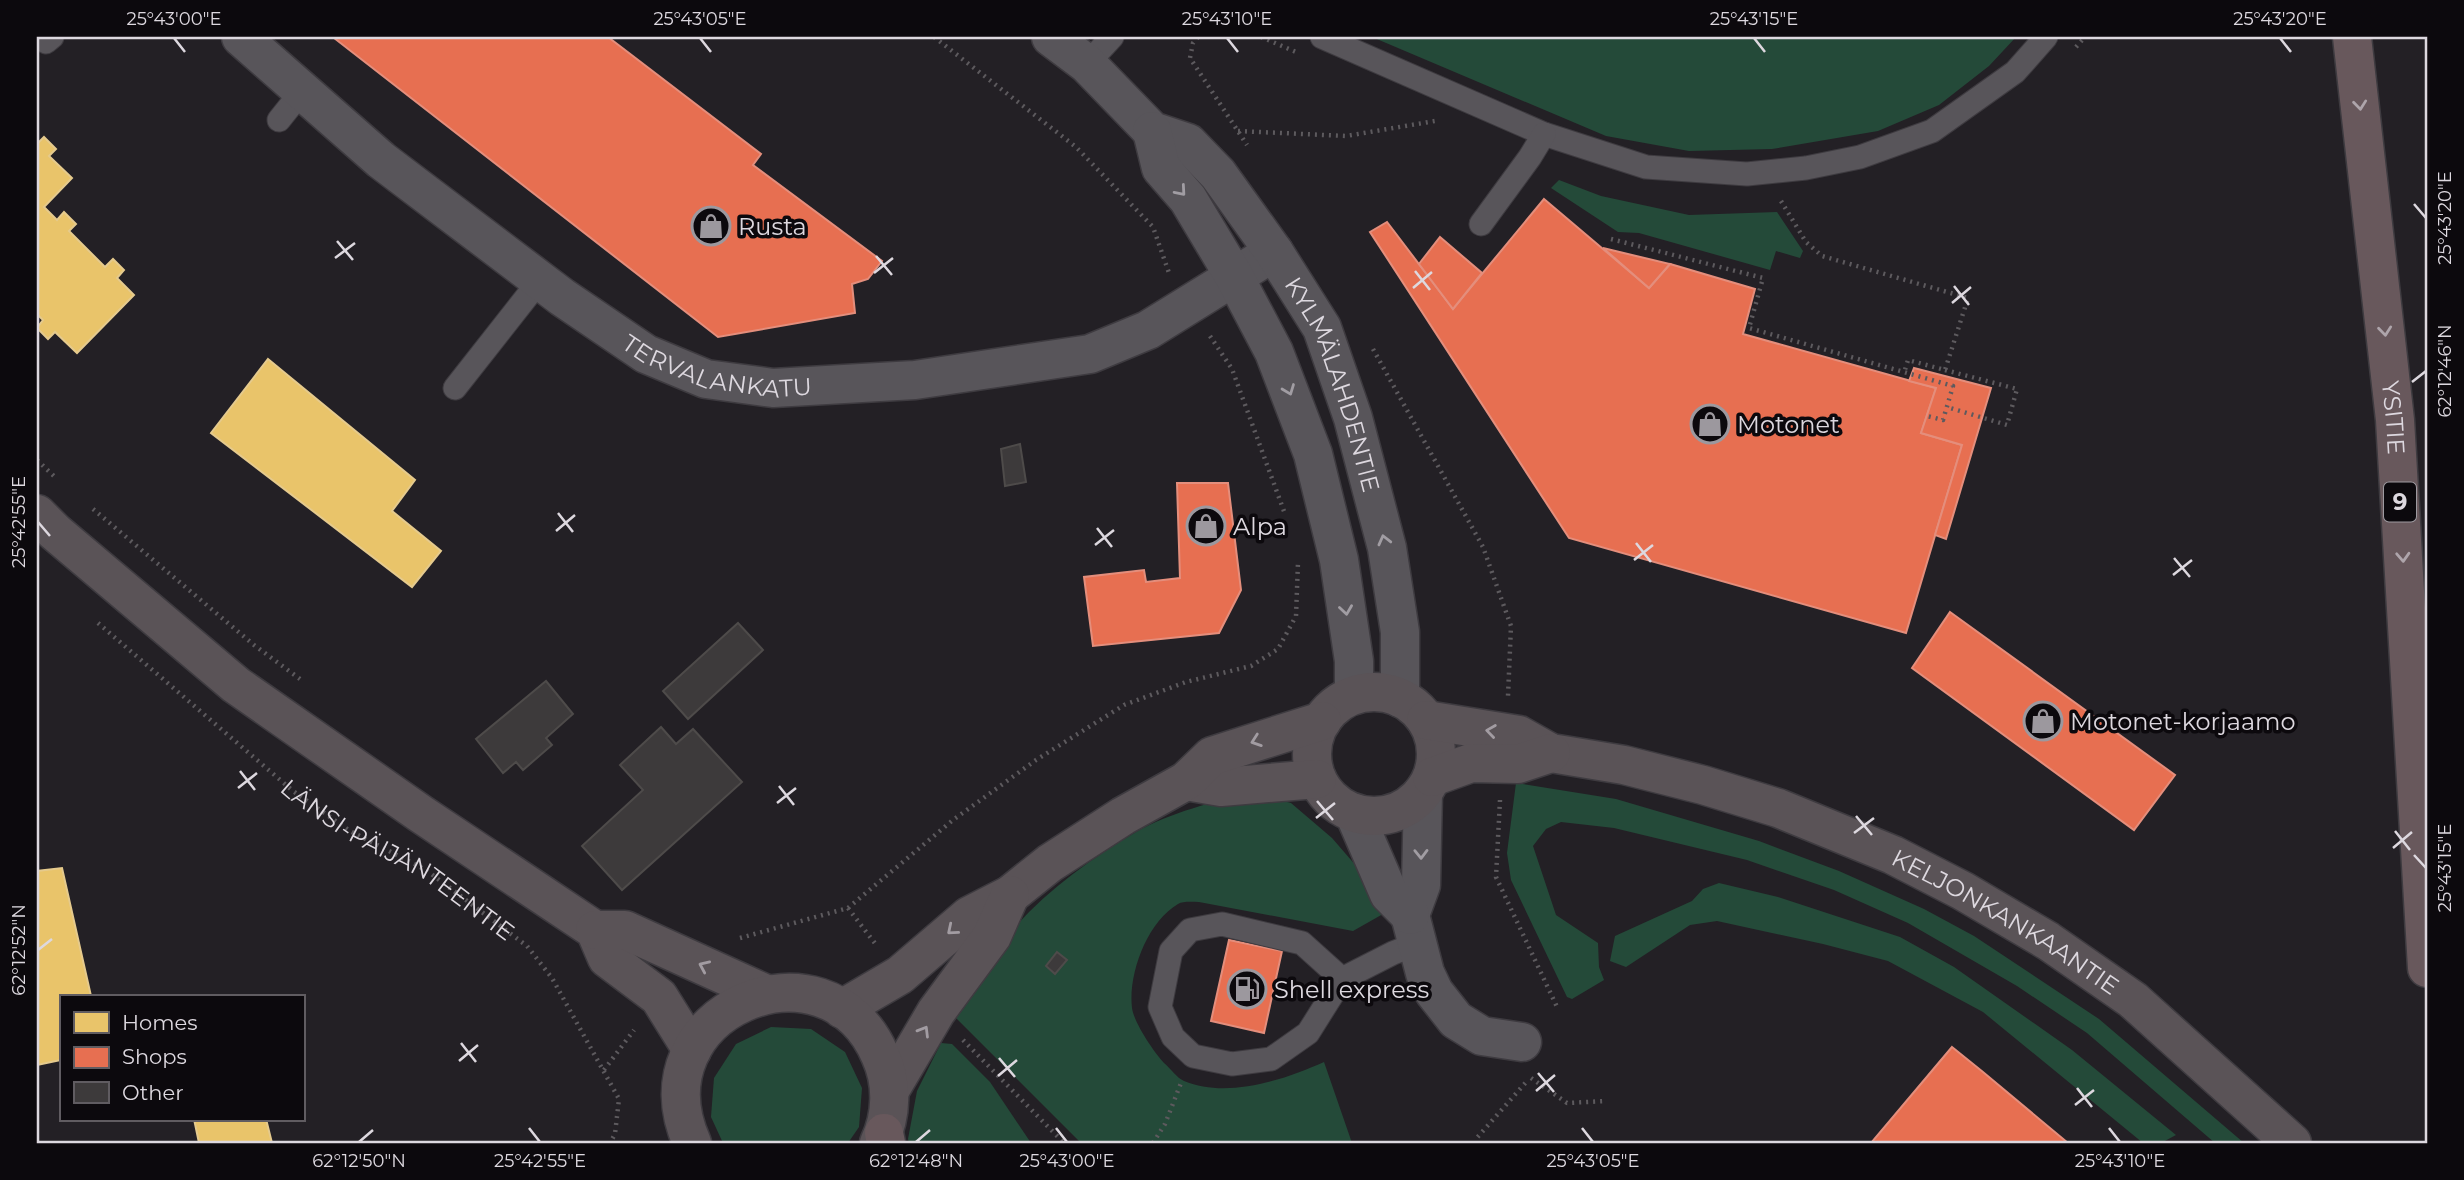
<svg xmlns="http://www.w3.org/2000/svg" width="2464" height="1180" font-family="Montserrat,sans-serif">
	<rect width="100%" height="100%" fill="#232025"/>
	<!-- green -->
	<g fill="#244a39">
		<polygon points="1372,37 1472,37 1476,39 1486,37 2016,37 1989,66 1939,105 1878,131 1772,149 1689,151 1606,136"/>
		<polygon points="1559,180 1601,196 1689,215 1777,212 1803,251 1800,258 1776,251 1770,270 1639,233 1618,232 1551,188"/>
		<polygon points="1516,783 1616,799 1759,841 1839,871 1924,909 1974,936 2099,1019 2244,1143 2215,1143 2087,1033 2017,986 1908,923 1834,890 1747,860 1614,828 1561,822 1546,829 1533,846 1556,915 1598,943 1599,967 1604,980 1572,999 1567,997 1511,880 1507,853"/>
		<path d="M1252 793 1291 803 1332 838 1364 875 1383 914 1353 931 1199 902C1192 902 1183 901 1178 904 1147 922 1128 974 1132 1008 1134 1023 1154 1052 1164 1063 1170 1068 1177 1078 1184 1081 1227 1099 1284 1080 1324 1062L1352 1143H1081L952 1014C969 990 986 964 1004 940 1039 896 1088 860 1136 832 1169 813 1215 801 1252 793Z"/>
		<polygon points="1719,883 1778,897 1900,937 1954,967 2072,1050 2176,1135 2161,1143 2143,1143 1983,1012 1888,961 1823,944 1717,921 1690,925 1626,967 1610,961 1615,936 1692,901 1703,889"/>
		<polygon points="771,1027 811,1029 845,1052 862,1088 859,1127 848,1143 723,1143 711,1117 714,1078 736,1044"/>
		<polygon points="941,1043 952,1044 990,1082 1031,1143 909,1143 908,1139 917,1091"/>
	</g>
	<!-- homes -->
	<g fill="#e9c46a" stroke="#e5ca8d" stroke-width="2">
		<polygon points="44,137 56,149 49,156 72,178 44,207 57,220 64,212 76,224 69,231 105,267 113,259 124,270 117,278 134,295 77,353 55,332 48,339 37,328 43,320 37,314 37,144"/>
		<polygon points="268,359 415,480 392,511 441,551 412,587 211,433"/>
		<polygon points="62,868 91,996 61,996 61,1060 37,1065 37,871"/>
		<polygon points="194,1119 266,1119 272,1143 199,1143"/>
	</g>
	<!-- shops -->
	<g fill="#e76f51" stroke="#e48e7c" stroke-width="2">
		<polygon points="335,37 608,37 761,154 753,165 882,261 868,279 852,284 855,313 718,337 334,38"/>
		<polygon points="1544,199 1649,288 1670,264 1755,289 1743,334 1936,388 1921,433 1962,445 1906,633 1569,538 1370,232 1387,222 1453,309"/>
		<polygon points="1440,237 1482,273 1453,309 1419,264"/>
		<polygon points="1603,248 1632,255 1670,264 1649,288"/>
		<polygon points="1914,368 1991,388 1946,539 1935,535 1962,445 1921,433 1936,388 1909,381"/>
		<polygon points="1177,483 1228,483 1241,590 1219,633 1093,646 1084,577 1144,570 1146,582 1180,578"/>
		<polygon points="1950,612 2175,775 2134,830 1912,668"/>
		<polygon points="1229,940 1282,951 1264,1033 1211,1021"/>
		<polygon points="1952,1047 1983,1072 2068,1143 1871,1143"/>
	</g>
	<!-- building -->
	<g fill="#3d3a3b" stroke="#4e4b4a" stroke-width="2">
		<polygon points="1020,444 1026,482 1005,486 1001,449"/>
		<polygon points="738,623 763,650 688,719 663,691"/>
		<polygon points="546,681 573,714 546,738 552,745 523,770 516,762 503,773 476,739"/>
		<polygon points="661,727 676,744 693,729 742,782 622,890 582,846 643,790 620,765"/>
		<polygon points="1057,952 1067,960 1055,974 1046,966"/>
	</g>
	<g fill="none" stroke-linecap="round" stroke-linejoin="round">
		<defs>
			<g id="service">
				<polyline points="1322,37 1544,134 1646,167 1747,174 1806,168 1860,157 1932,131 2015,72 2046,37"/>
				<polyline points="46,42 52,37"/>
				<polyline points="1087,64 1112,37"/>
				<polyline points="279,120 303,90"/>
				<polyline points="1481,224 1530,157 1544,134"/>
				<polyline points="455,388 540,280"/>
				<polyline points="1342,979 1308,1033 1271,1059 1232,1064 1193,1056 1173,1037 1160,1007 1171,951 1190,930 1222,924 1302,943 1342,979 1393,953 1416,944"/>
			</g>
			<g id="minor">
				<path id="s2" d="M241 37 381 160 562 297 646 354 706 379 773 388 915 380 1090 354 1148 330 1274 252"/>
				<polyline points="1423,792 1421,885 1410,915 1425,973 1434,992 1456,1020 1482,1036 1522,1042"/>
				<polyline points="1354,813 1389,894 1410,915"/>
			</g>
			<g id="tertiary">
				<path id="s3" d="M1051 37 1087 64 1152 131 1188 143 1218 174 1274 252 1322 328 1353 418 1387 548 1400 632V698"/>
				<polyline points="1152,131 1161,168 1188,199 1234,276 1274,352 1313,454 1339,560 1354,661 1354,695"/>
			</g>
			<g id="secondary">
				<polyline points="37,514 55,532 236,685 421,814 595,930 607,958 659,997 692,1050"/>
				<circle cx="1374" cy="754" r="62"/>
				<path id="s4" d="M1426 720 1519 735 1551 753 1624 765 1703 785 1778 808 1893 855 1963 891 2048 941 2133 1000 2292 1143"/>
				<polyline points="1432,777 1471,763 1518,764 1551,753"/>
				<polyline points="1186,781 1221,787 1317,779"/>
				<polyline points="595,930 625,930 766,994"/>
				<polyline points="842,1009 900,975 969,916 1010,895 1050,863 1123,816 1186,781 1212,756 1322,721"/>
				<polyline points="890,1090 936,1012 992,936 1010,895"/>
				<path d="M692 1143C633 1011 826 930 880 1055 893 1083 892 1115 879 1143"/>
			</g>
			<g id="motorway">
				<path id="s5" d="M2352 37 2395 420 2427 968"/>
				<polyline points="884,1133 886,1143"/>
			</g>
		</defs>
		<!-- service casing -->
		<use href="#service" stroke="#3e3b40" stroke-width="25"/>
		<!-- minor casing -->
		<use href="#minor" stroke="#3e3b40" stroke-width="41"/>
		<!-- tertiary casing -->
		<use href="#tertiary" stroke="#3e3b40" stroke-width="41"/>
		<!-- secondary casing -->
		<use href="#secondary" stroke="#3e3b40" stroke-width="41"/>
		<!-- motorway casing -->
		<use href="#motorway" stroke="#3e3b40" stroke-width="41"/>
		<!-- path -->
		<g stroke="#5d5a5e" stroke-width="4.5" stroke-dasharray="2 5" stroke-linecap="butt">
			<polyline points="934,37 1076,147 1153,227 1169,273"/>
			<polyline points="1198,37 1193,43 1190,58 1247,145"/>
			<polyline points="1261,37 1296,52"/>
			<polyline points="2076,47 2085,37"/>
			<polyline points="1238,131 1346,136 1435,121"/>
			<polyline points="1781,201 1806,242 1822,256 1968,298 1945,370 1908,360 1904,373"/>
			<polyline points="1611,239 1763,278 1749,328 1953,386 1943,420 1927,416"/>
			<polyline points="1210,336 1232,369 1285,514"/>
			<polyline points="1373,349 1483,547 1511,626 1508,696"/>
			<polyline points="1945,370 2017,389 2007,425 1947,407"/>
			<polyline points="37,460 57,479"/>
			<polyline points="93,509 254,645 300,679"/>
			<path id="s1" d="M98 623 293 791 350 831 426 870 527 946 552 978 619 1099 615 1134 610 1143"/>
			<polyline points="1500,800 1496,877 1558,1009"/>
			<polyline points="848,908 877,946"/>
			<polyline points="740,938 848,908 953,820 1036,760 1124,705 1186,682 1251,666 1278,649 1296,616 1298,562"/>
			<polyline points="963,1040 1064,1143"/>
			<polyline points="604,1070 634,1030"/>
			<polyline points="1531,1078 1567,1103 1606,1101"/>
			<polyline points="1153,1143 1165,1124 1181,1083"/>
			<polyline points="1475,1143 1475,1140 1528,1080"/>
		</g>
		<!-- service -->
		<use href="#service" stroke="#58555a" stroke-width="23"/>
		<!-- minor -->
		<use href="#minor" stroke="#58555a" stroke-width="38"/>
		<!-- tertiary -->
		<use href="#tertiary" stroke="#58555a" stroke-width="38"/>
		<!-- secondary -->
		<use href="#secondary" stroke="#5a5357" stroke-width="38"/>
		<!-- motorway -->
		<use href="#motorway" stroke="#68585c" stroke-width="38"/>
	</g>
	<!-- one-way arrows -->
	<defs><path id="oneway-chevron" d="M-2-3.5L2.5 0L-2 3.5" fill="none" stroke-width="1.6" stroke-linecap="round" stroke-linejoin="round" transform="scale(1.75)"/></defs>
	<g stroke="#aea5ab">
		<use href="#oneway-chevron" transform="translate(2360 105) rotate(84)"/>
		<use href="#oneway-chevron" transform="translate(2385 331) rotate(84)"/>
		<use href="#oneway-chevron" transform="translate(2403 557) rotate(87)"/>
	</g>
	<g stroke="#a19da3">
		<use href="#oneway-chevron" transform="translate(1181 191) rotate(49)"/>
		<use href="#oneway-chevron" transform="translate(1289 390) rotate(69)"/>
		<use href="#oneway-chevron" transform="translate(1384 540) rotate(-104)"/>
		<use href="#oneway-chevron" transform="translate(1346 610) rotate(82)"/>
		<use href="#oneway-chevron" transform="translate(1421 854) rotate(89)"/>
	</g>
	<g stroke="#a29ca2">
		<use href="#oneway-chevron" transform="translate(1491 731) rotate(-172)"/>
		<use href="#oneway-chevron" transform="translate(1256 741) rotate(161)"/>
		<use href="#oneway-chevron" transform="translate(952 930) rotate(140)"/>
		<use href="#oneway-chevron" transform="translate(704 966) rotate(-156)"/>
		<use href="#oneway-chevron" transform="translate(924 1031) rotate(-59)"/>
	</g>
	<!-- ticks -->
	<path fill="none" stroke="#ddd8df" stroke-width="2.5" d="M174 38 185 52M700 38 711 52M1227 38 1238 52M1754 38 1765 52M2280 38 2291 52M2414 204 2426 218M337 241 353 260M876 256 892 275M335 258 355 243M1415 271 1430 290M874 273 893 258M1954 286 1969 305M1413 288 1432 272M1952 303 1971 287M2412 382 2426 371M558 513 573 532M38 522 50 536M1097 528 1112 547M556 531 575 515M1636 543 1651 562M1095 545 1114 530M2174 558 2190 577M1634 560 1653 545M2173 575 2192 560M240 771 255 790M779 786 794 805M238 788 257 773M1317 801 1333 820M777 803 796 788M1856 816 1872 835M1316 818 1335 803M2395 831 2410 850M1854 833 1874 818M2393 848 2412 832M2414 855 2426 868M38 950 52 939M461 1043 476 1062M999 1058 1015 1077M459 1061 478 1045M1538 1073 1554 1092M998 1076 1017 1060M2077 1088 2092 1107M1536 1091 1555 1075M2075 1105 2094 1090M529 1128 540 1142M1056 1128 1067 1142M1582 1128 1593 1142M2109 1128 2120 1142M359 1142 373 1130M916 1142 930 1130"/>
	<!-- icons -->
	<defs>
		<symbol id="shop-ring" viewBox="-11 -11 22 22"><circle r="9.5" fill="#0c090d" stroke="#9c989e" stroke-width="1.5"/><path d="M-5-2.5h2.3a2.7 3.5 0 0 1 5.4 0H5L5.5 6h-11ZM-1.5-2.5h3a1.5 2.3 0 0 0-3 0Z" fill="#9c989e"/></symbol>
		<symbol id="fuel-ring" viewBox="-11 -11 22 22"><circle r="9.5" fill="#0c090d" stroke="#9c989e" stroke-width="1.5"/><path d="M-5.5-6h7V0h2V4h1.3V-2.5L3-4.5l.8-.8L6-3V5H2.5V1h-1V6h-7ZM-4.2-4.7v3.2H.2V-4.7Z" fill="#9c989e"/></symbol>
	</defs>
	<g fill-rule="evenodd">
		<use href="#shop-ring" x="689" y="204" width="44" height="44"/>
		<use href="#shop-ring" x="1688" y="402" width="44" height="44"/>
		<use href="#shop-ring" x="1184" y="504" width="44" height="44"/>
		<use href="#shop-ring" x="2021" y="699" width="44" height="44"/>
		<use href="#fuel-ring" x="1225" y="967" width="44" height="44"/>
	</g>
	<g text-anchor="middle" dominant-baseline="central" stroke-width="7" stroke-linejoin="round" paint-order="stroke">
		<!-- shield labels -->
		<rect fill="#0c090d" stroke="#9e9aa0" stroke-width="2" x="2384" y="482.5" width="32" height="39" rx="5"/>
		<g font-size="23" font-weight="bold" fill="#ddd8df">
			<text x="2400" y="502">9</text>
		</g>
		<!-- poi labels -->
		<g font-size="24" fill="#ddd8df" stroke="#0c090d" text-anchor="start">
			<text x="738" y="226">Rusta</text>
			<text x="1737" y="424">Motonet</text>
			<text x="1233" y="526">Alpa</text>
			<text x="2070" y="721">Motonet-korjaamo</text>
			<text x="1274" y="989">Shell express</text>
		</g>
		<!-- street labels -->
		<g font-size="24" fill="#ddd8df" stroke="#0c090d">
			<text stroke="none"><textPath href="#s2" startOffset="588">TERVALANKATU</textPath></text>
			<text stroke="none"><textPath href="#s3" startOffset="462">KYLMÄLAHDENTIE</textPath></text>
			<text stroke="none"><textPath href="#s5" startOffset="383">YSITIE</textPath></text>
			<text stroke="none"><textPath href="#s1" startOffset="383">LÄNSI-PÄIJÄNTEENTIE</textPath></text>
			<text stroke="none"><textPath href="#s4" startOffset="620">KELJONKANKAANTIE</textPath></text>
		</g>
	</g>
	<!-- border -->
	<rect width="2464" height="1180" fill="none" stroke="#0c090d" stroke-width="77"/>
	<!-- legend -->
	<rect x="60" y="995" width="245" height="126" fill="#0c090d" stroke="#605c61" stroke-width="2"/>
	<rect x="74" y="1012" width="35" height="21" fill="#e9c46a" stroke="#605c61" stroke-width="2"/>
	<text x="122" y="1030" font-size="21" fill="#ddd8df">Homes</text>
	<rect x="74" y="1047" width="35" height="21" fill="#e76f51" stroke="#605c61" stroke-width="2"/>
	<text x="122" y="1064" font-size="21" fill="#ddd8df">Shops</text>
	<rect x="74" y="1082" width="35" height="21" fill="#3d3a3b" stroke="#605c61" stroke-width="2"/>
	<text x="122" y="1100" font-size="21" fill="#ddd8df">Other</text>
	<rect x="38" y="38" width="2388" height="1104" fill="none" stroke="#ddd8df" stroke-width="2.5"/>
	<g font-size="18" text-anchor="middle" fill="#ddd8df">
		<text x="174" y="25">25°43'00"E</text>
		<text x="700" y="25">25°43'05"E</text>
		<text x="1227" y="25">25°43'10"E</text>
		<text x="1754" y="25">25°43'15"E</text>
		<text x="2280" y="25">25°43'20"E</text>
		<text transform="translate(2445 218) rotate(-90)" y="6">25°43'20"E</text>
		<text transform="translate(2445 371) rotate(-90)" y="6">62°12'46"N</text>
		<text transform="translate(19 522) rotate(-90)" y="6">25°42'55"E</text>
		<text transform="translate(2445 868) rotate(-90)" y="6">25°43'15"E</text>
		<text transform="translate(19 950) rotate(-90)" y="6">62°12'52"N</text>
		<text x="359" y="1167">62°12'50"N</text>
		<text x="540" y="1167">25°42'55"E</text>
		<text x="916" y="1167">62°12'48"N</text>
		<text x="1067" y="1167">25°43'00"E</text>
		<text x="1593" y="1167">25°43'05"E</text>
		<text x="2120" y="1167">25°43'10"E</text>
	</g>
</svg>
